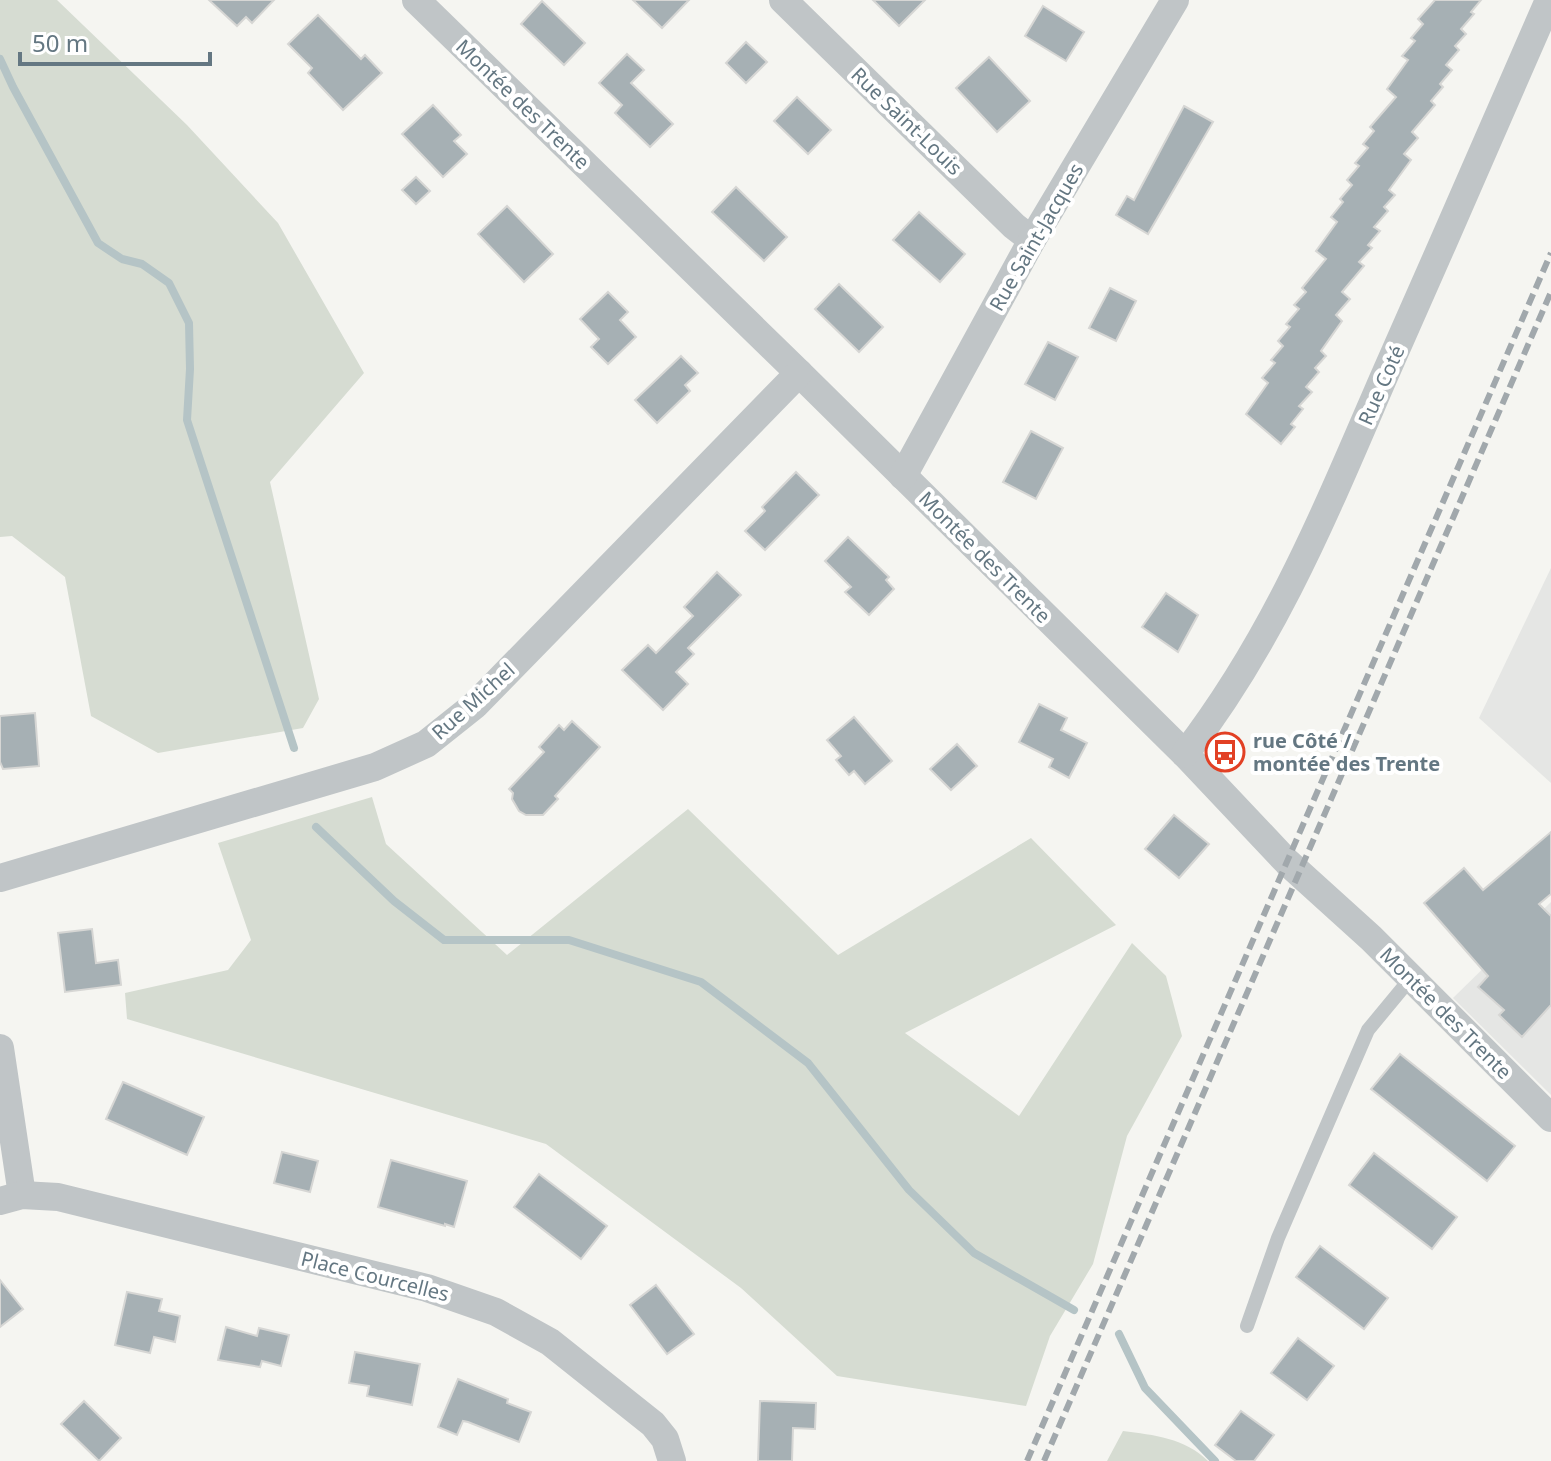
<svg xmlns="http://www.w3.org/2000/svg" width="1551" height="1461" font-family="'Noto Sans',sans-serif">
	<rect width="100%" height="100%" fill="#f5f5f1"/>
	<!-- built -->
	<g fill="#e5e6e4">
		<polygon points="1551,568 1551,783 1479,718"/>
		<polygon points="1551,902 1551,1095 1453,998"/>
	</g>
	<!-- green -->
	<g fill="#d6dcd2">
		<polygon points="0,0 57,0 187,125 278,223 364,373 270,482 319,699 303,728 158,753 91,716 65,577 12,536 0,537"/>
		<polygon points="372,797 386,844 507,955 688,809 838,955 1031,838 1116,925 905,1033 1019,1116 1132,943 1166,976 1182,1036 1127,1136 1093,1264 1050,1336 1026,1406 837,1376 741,1288 546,1144 127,1019 125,993 228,970 251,940 218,843"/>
		<path d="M1123 1431C1154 1435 1185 1438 1208 1461H1107Z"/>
	</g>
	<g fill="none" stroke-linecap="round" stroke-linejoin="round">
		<!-- stream -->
		<g stroke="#b5c4c6" stroke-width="8">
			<polyline points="0,59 13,87 98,243 122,259 142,264 169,283 189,323 190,369 187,420 294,748"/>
			<polyline points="316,827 394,901 444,940 569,940 701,982 808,1063 909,1190 974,1253 1074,1310"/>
			<polyline points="1119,1334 1145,1388 1215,1461"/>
		</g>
	</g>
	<!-- building -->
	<g fill="#a6b0b4" stroke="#d6d6d4" stroke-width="2">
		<polygon points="209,0 274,0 252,23 246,17 237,26"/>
		<polygon points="633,0 689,0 662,28"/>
		<polygon points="873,0 925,0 899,26"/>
		<polygon points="1435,0 1481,0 1471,12 1474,14 1461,29 1466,34 1455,46 1459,50 1446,65 1452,70 1440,84 1443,87 1431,101 1435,105 1412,132 1418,138 1404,154 1411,160 1389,190 1395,195 1384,207 1388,211 1374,227 1380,231 1368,245 1372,248 1359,262 1364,266 1342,292 1350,299 1336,315 1342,321 1321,351 1326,356 1315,368 1319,372 1306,387 1312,392 1299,406 1303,409 1291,424 1295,427 1281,444 1246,414 1268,383 1262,378 1275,363 1271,360 1283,346 1278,341 1290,327 1286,324 1299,309 1294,305 1306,292 1302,288 1326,259 1316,251 1337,222 1331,217 1343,202 1340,199 1352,185 1347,180 1359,166 1355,163 1368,148 1363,144 1374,131 1370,127 1396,97 1387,89 1408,60 1402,56 1415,41 1411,38 1423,24 1418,19"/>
		<polygon points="542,1 585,43 564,65 521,24"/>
		<polygon points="1043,6 1084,32 1066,61 1025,36"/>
		<polygon points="318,15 361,59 365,55 382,73 343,110 308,73 312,68 288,44"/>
		<polygon points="746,42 767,62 746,83 726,63"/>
		<polygon points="627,54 644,70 631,83 673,124 650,147 615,113 622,105 599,83"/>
		<polygon points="989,57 1030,101 997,132 956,88"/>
		<polygon points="797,97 831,130 808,154 774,121"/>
		<polygon points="433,105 461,135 454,141 467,154 443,177 402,134"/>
		<polygon points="1184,106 1213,122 1148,234 1116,215 1127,196 1134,200"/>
		<polygon points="416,177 430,191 416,204 402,190"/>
		<polygon points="736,187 787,237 764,261 712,212"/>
		<polygon points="507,206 553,254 524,282 478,234"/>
		<polygon points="919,212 965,254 940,282 893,240"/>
		<polygon points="839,284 883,327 859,352 815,309"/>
		<polygon points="1110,288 1136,301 1116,341 1089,328"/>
		<polygon points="608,292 628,312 620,320 636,337 608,364 591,347 599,339 580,319"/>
		<polygon points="1048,342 1078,357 1055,400 1025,384"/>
		<polygon points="681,356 698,373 685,385 690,391 657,423 635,400"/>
		<polygon points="1031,431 1063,448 1036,499 1003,482"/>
		<polygon points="796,472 819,495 765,550 745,531 765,511 762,507"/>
		<polygon points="848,537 889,577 886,580 894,589 869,615 845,592 851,587 825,561"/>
		<polygon points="717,572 741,595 688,648 694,654 676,672 688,684 663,710 622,670 648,645 656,653 693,616 684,607"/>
		<polygon points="1166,593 1198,615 1178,652 1142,627"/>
		<polygon points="1039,704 1067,718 1061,730 1087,743 1069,778 1049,767 1053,759 1019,742"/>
		<polygon points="35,713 39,766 3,769 0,762 0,716"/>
		<polygon points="854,717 892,761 865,784 854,771 849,775 836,760 841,756 827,740"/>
		<polygon points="572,721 600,747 555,796 558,799 543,815 526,815 519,811 512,799 513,793 509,789 544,752 539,747 559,725 564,730"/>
		<polygon points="957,744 977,766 951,790 930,769"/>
		<polygon points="1174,815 1209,844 1179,878 1145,849"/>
		<polygon points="1551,832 1551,894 1539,904 1551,916 1551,1005 1522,1037 1499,1015 1504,1010 1478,987 1488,976 1424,903 1464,868 1483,890"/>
		<polygon points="92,929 96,963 118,960 121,985 65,992 58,933"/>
		<polygon points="1400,1054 1515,1146 1487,1181 1371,1089"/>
		<polygon points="123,1082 204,1117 187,1155 106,1119"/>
		<polygon points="282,1152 318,1161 310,1192 274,1183"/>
		<polygon points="1374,1153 1457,1217 1432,1249 1349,1185"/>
		<polygon points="391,1160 467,1181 454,1227 445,1224 445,1226 378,1207"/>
		<polygon points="539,1174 607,1226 581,1259 514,1207"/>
		<polygon points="1320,1246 1388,1298 1364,1329 1296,1277"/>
		<polygon points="0,1280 23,1309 0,1327"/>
		<polygon points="656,1285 694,1334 667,1354 630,1305"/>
		<polygon points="127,1292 162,1299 159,1311 180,1316 175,1342 154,1337 150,1353 115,1345"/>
		<polygon points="226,1327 257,1336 259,1328 289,1335 281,1366 262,1361 260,1367 218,1360"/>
		<polygon points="1298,1338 1334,1366 1307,1400 1271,1373"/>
		<polygon points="355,1352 420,1364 412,1405 367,1396 369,1386 349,1383"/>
		<polygon points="458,1379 508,1399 507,1403 531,1412 519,1442 468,1422 463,1421 457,1435 438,1427"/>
		<polygon points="84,1401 121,1438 99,1461 61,1424"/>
		<polygon points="760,1401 816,1403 815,1429 793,1428 792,1461 758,1461"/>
		<polygon points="1241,1411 1274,1435 1254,1461 1236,1461 1215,1445"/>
	</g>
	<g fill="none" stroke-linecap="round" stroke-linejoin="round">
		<!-- lane -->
		<polyline stroke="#c0c5c7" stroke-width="14" points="1247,1326 1278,1238 1368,1030 1411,978"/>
		<!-- street -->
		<g stroke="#c0c5c7" stroke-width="28">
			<polyline points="416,0 799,373 1185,754 1287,862 1371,938 1551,1118"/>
			<polyline points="783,0 1014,226 1032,240"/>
			<polyline points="903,476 1032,240 1175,0"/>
			<path d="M1185 754C1275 637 1325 513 1383 379 1439 253 1494 126 1549 0"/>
			<polyline points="0,878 375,767 426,744 475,705 799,373"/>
			<polyline points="0,1048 22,1195"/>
			<polyline points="0,1201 22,1195 58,1197 427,1288 496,1312 550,1342 653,1424 665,1439 672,1461"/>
		</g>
		<!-- rail -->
		<g stroke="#a1a8ac" stroke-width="6" stroke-dasharray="12 6" stroke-linecap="butt">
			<polyline points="1027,1461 1551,253"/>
			<polyline points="1044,1461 1551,292"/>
		</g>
	</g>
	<!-- icons -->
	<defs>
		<symbol id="bus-ring" viewBox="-11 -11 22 22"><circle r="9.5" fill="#fff" stroke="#e24024" stroke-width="1.5"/><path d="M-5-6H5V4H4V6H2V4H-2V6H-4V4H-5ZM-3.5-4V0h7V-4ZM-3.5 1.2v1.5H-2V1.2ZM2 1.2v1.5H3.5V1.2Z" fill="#e24024"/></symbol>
	</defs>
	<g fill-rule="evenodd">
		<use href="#bus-ring" x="1203" y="730" width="44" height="44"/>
	</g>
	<g text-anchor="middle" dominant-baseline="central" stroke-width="8" stroke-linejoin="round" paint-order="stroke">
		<!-- street labels -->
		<g font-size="20" fill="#647782" stroke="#fff">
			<text transform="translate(523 104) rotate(44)">Montée des Trente</text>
			<text transform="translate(907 121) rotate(44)">Rue Saint-Louis</text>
			<text transform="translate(1036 237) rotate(-60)">Rue Saint-Jacques</text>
			<text transform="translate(1381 385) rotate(-66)">Rue Coté</text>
			<text transform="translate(985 557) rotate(45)">Montée des Trente</text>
			<text transform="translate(473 701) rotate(-42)">Rue Michel</text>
			<text transform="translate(1446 1013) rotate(45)">Montée des Trente</text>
			<text transform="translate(375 1276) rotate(14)">Place Courcelles</text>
		</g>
		<!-- poi labels -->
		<g font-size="20" font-weight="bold" fill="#647782" stroke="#fff" text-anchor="start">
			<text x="1253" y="740">rue Côté /<tspan x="1253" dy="23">montée des Trente</tspan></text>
		</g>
	</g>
	<!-- scale -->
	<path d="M20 52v12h190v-12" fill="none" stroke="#647782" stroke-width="4"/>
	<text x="32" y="52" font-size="24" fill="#647782" stroke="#ffffff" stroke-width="6" paint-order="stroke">50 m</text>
</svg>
